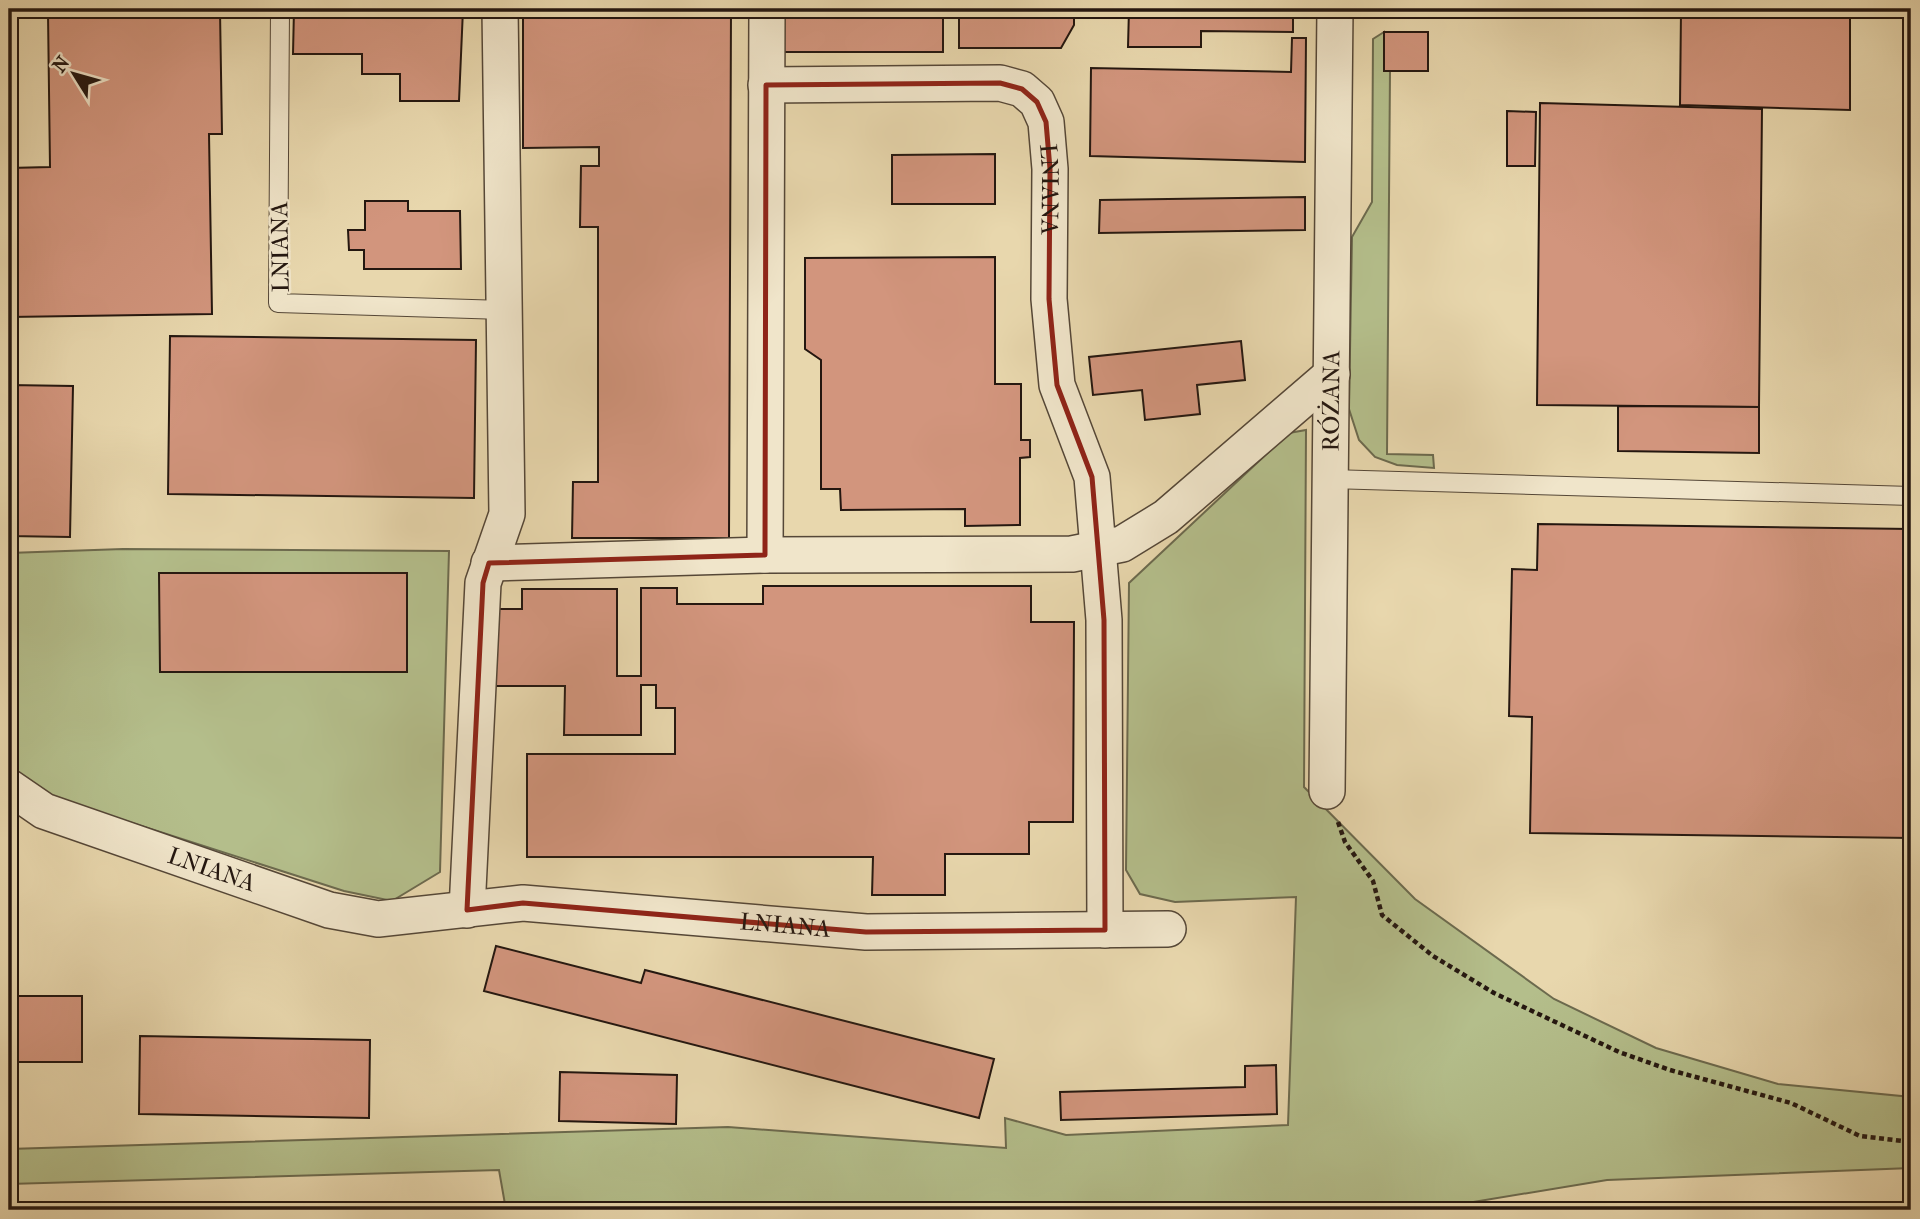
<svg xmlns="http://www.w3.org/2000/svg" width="1920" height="1219" font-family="'IM FELL French Canon',serif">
	<rect width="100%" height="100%" fill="#e8d7ad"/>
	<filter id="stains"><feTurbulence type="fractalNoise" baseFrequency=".00286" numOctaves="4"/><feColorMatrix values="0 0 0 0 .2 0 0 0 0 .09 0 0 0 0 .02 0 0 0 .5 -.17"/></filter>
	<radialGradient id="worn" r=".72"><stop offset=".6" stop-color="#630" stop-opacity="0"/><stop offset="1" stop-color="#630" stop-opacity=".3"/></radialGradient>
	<!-- green -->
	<g fill="#b4be8b" stroke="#6c6a4e" stroke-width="2">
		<polygon points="1384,32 1384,70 1390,71 1387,454 1433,455 1434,468 1397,465 1375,457 1359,440 1349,409 1352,237 1372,202 1373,39"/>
		<polygon points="1306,430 1304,787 1415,899 1554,999 1656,1048 1778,1084 1911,1097 1911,1168 1607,1180 1425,1210 506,1210 499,1170 9,1184 9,1149 728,1127 1006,1148 1005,1118 1066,1135 1288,1125 1296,897 1175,902 1140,894 1126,870 1129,583 1289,433"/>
		<polygon points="123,549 449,551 440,872 392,901 344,891 42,794 9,769 9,553"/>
	</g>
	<!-- building -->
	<g fill="#d2957d" stroke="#241710" stroke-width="2">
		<polygon points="9,9 266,9 266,11 9,14"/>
		<polygon points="294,9 463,9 459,101 400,101 400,74 362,74 362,54 293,54"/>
		<polygon points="523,9 731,9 729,538 572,538 573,482 598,482 598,227 580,227 581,166 599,166 599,147 523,148"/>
		<rect x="784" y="9" width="159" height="43"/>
		<polygon points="959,9 1074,9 1074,25 1061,48 959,48"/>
		<polygon points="1129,9 1293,9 1293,32 1201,31 1201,47 1128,47"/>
		<polygon points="220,11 222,134 209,134 212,314 9,317 9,168 50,167 48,14"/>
		<polygon points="1681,11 1850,12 1850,110 1680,105"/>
		<rect x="1384" y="32" width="44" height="39"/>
		<polygon points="1292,38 1306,38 1305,162 1090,156 1091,68 1291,72"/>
		<polygon points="1540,103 1762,109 1759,407 1537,405"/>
		<polygon points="1507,111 1536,112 1535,166 1507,166"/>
		<polygon points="995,154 995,204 892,204 892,155"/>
		<polygon points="1305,197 1305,230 1099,233 1100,200"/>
		<polygon points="365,201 408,201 408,211 460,211 461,269 364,269 364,250 349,250 348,230 365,230"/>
		<polygon points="995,257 995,384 1021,384 1021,440 1030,440 1030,457 1020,458 1020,525 965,526 965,509 841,510 840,489 821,489 821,360 805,349 805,258"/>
		<polygon points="170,336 476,340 474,498 168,494"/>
		<polygon points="1241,341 1245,380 1197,385 1200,414 1145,420 1142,390 1093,395 1089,357"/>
		<polygon points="9,385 73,386 70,537 9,536"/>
		<polygon points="1618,406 1759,407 1759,453 1618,451"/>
		<polygon points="1538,524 1911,529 1911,838 1530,833 1532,717 1509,716 1512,569 1537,570"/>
		<polygon points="159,573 407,573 407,672 160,672"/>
		<polygon points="763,586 1031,586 1031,622 1074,622 1073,822 1029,822 1029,854 945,854 945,895 872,895 873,857 527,857 527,754 675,754 675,708 656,708 656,685 641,685 641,735 564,735 565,686 494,686 494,609 522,609 522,589 617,589 617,676 641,676 641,588 677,588 677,604 763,604"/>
		<polygon points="496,946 641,983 645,970 994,1059 979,1118 484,991"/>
		<rect x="9" y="996" width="73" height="66"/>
		<polygon points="140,1036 370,1040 369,1118 139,1114"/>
		<polygon points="1276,1065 1277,1114 1061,1120 1060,1092 1245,1087 1245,1066"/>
		<polygon points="560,1072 677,1075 676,1124 559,1121"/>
	</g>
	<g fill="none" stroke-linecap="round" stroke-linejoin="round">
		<defs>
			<g id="lane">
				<polyline points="280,9 278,303 504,310"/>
				<polyline points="1330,479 1911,496"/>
			</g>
			<g id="street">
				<path id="s1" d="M766 85 1000 83 1022 89 1037 102 1046 122 1050 169 1049 299 1057 385 1092 477 1104 620 1105 930"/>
				<polyline points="765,555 767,9"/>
				<polyline points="489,563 765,555 1072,554 1122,544 1166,517 1332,374"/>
				<path id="s2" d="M9 787 44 811 329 910 378 919 523 903 866 932 1168 929"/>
				<path id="s3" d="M1327 791 1335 9"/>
				<polyline points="467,910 483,583 507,514 500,9"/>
			</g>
		</defs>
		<!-- lane casing -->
		<use href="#lane" stroke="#554737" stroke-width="20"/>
		<!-- street casing -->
		<use href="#street" stroke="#554737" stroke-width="38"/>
		<!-- path -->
		<polyline stroke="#241710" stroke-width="4.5" stroke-dasharray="5 3.5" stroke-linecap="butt" points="1338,822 1345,842 1373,881 1382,915 1433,956 1494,993 1619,1052 1670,1070 1791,1103 1860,1136 1911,1142"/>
		<!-- lane -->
		<use href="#lane" stroke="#f0e5ca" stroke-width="18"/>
		<!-- street -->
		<use href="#street" stroke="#f0e5ca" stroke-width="35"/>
	</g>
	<!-- marked area -->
	<path fill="none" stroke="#8f2418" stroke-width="5" stroke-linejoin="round" d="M1000 83 1022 89 1037 102 1046 122 1050 169 1049 299 1057 385 1092 477 1104 620 1105 930 866 932 523 903 467 910 483 583 489 563 765 555 766 85Z"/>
	<g text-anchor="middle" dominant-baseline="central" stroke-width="5" stroke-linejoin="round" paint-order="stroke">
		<!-- street labels -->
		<g font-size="24" fill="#241710" stroke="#f0e5ca">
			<text stroke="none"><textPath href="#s1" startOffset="366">LNIANA</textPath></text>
			<text transform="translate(280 247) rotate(-91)">LNIANA</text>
			<text stroke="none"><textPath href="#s3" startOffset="390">RÓŻANA</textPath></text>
			<text stroke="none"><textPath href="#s2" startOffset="220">LNIANA</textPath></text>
			<text stroke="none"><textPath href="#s2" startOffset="803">LNIANA</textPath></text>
		</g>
	</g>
	<!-- margin -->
	<rect width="1920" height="1219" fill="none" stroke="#e8d7ad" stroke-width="35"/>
	<rect x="10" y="10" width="1899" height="1198" fill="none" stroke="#241710" stroke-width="3.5"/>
	<rect x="18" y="18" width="1885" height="1184" fill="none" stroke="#241710" stroke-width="2"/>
	<!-- north arrow -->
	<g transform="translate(74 74) rotate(307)" stroke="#f0e5ca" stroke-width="5" paint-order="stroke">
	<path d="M0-5L12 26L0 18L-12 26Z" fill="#241710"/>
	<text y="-10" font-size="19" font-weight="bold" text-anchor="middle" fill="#241710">N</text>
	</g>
	<rect width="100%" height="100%" filter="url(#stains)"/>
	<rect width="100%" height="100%" fill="url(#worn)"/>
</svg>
